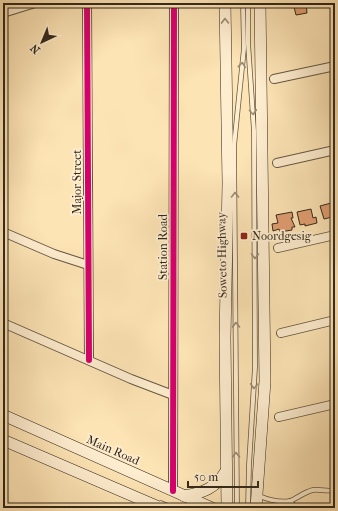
<svg xmlns="http://www.w3.org/2000/svg" width="338" height="511" font-family="'IM FELL French Canon',serif">
	<rect width="100%" height="100%" fill="#fde4b5"/>
	<filter id="stains"><feTurbulence type="fractalNoise" baseFrequency=".005" numOctaves="4"/><feColorMatrix values="0 0 0 0 .2 0 0 0 0 .09 0 0 0 0 .02 0 0 0 .5 -.17"/></filter>
	<radialGradient id="worn" r=".72"><stop offset=".6" stop-color="#630" stop-opacity="0"/><stop offset="1" stop-color="#630" stop-opacity=".3"/></radialGradient>
	<!-- building -->
	<g fill="#e19d70" stroke="#32281a">
		<polygon points="290,3 306,3 307,13 296,15 294,7 291,8"/>
		<polygon points="335,202 335,220 333,221 332,217 324,219 320,206"/>
		<polygon points="311,209 313,218 316,217 317,223 305,226 305,224 300,225 297,212"/>
		<polygon points="292,212 293,218 291,218 295,227 292,227 292,230 280,232 279,229 273,231 272,224 278,223 276,215"/>
	</g>
	<g fill="none" stroke-linecap="round" stroke-linejoin="round">
		<defs>
			<g id="lane">
				<path d="M259 496C269 500 279 503 290 501 298 498 304 492 313 490 320 489 328 492 335 490"/>
				<polyline points="290,501 296,508"/>
				<polyline points="161,503 173,508"/>
				<polyline points="237,508 234,146 244,48 243,3"/>
				<polyline points="248,508 249,465 255,367 254,131 248,43 248,3"/>
			</g>
			<g id="street">
				<polyline points="87,3 89,360"/>
				<polyline points="3,13 35,3"/>
				<polyline points="274,79 335,66"/>
				<polyline points="277,163 335,150"/>
				<polyline points="3,232 54,254 88,265"/>
				<polyline points="278,248 335,235"/>
				<polyline points="3,323 131,379 173,395"/>
				<polyline points="281,333 335,320"/>
				<polyline points="279,417 335,404"/>
				<polyline points="173,491 174,3"/>
			</g>
			<g id="secondary">
				<polyline points="225,3 228,183 225,338 227,508"/>
				<polyline points="3,415 212,508"/>
				<polyline points="3,440 161,508"/>
				<path d="M184 496C203 493 216 488 226 471"/>
				<polyline points="256,508 265,381 260,3"/>
			</g>
		</defs>
		<!-- lane casing -->
		<use href="#lane" stroke="#655741" stroke-width="5.5"/>
		<!-- street casing -->
		<use href="#street" stroke="#655741" stroke-width="10"/>
		<!-- secondary casing -->
		<use href="#secondary" stroke="#32281a" stroke-width="12"/>
		<!-- lane -->
		<use href="#lane" stroke="#feedcf" stroke-width="4"/>
		<!-- street -->
		<use href="#street" stroke="#feedcf" stroke-width="8"/>
		<!-- secondary -->
		<use href="#secondary" stroke="#feedcf" stroke-width="11"/>
		<defs>
			<g id="cycleway">
				<polyline points="87,3 89,360"/>
				<polyline points="173,491 174,3"/>
			</g>
		</defs>
		<!-- cycleway casing -->
		<use href="#cycleway" stroke="#feedcf" stroke-width="8"/>
		<!-- cycleway -->
		<use href="#cycleway" stroke="#d6006c" stroke-width="6"/>
	</g>
	<!-- one-way arrows -->
	<defs><path id="oneway-chevron" d="M-2-3.5L2.5 0L-2 3.5" fill="none" stroke-width="1.6" stroke-linecap="round" stroke-linejoin="round"/></defs>
	<g stroke="#988a74">
		<use href="#oneway-chevron" transform="translate(225 21) rotate(-91)"/>
		<use href="#oneway-chevron" transform="translate(242 65) rotate(-84)"/>
		<use href="#oneway-chevron" transform="translate(253 112) rotate(86)"/>
		<use href="#oneway-chevron" transform="translate(235 195) rotate(-90)"/>
		<use href="#oneway-chevron" transform="translate(255 256) rotate(90)"/>
		<use href="#oneway-chevron" transform="translate(236 325) rotate(-91)"/>
		<use href="#oneway-chevron" transform="translate(254 386) rotate(93)"/>
		<use href="#oneway-chevron" transform="translate(236 455) rotate(-91)"/>
	</g>
	<!-- markers -->
	<rect fill="#8f2418" stroke="#feedcf" stroke-width="1.5" x="240" y="232" width="8" height="8" rx="2"/>
	<g text-anchor="middle" dominant-baseline="central" stroke-width="3.5" stroke-linejoin="round" paint-order="stroke">
		<!-- street labels -->
		<g font-size="12" fill="#32281a" stroke="#feedcf">
			<text transform="translate(77 182) rotate(-90)">Major Street</text>
			<text transform="translate(163 247) rotate(-90)">Station Road</text>
			<text transform="translate(222 255) rotate(-91)">Soweto Highway</text>
			<text transform="translate(113 450) rotate(24)">Main Road</text>
		</g>
		<!-- poi labels -->
		<g font-size="12" fill="#32281a" stroke="#feedcf" text-anchor="start">
			<text x="252" y="236">Noordgesig</text>
		</g>
	</g>
	<!-- margin -->
	<rect width="338" height="511" fill="none" stroke="#fde4b5" stroke-width="16"/>
	<rect x="4" y="4" width="330" height="503" fill="none" stroke="#32281a" stroke-width="2"/>
	<rect x="8" y="8" width="322" height="495" fill="none" stroke="#32281a"/>
	<!-- north arrow -->
	<g transform="translate(42 42) rotate(224)" stroke="#feedcf" stroke-width="3" paint-order="stroke">
	<path d="M0-3L7 15L0 10L-7 15Z" fill="#32281a"/>
	<text y="-6" font-size="11" font-weight="bold" text-anchor="middle" fill="#32281a">N</text>
	</g>
	<!-- scale -->
	<path d="M188 481v6h70v-6" fill="none" stroke="#32281a" stroke-width="2"/>
	<text x="194" y="481" font-size="12" fill="#32281a" stroke="#feedcf" stroke-width="3" paint-order="stroke">50 m</text>
	<rect width="100%" height="100%" filter="url(#stains)"/>
	<rect width="100%" height="100%" fill="url(#worn)"/>
</svg>
